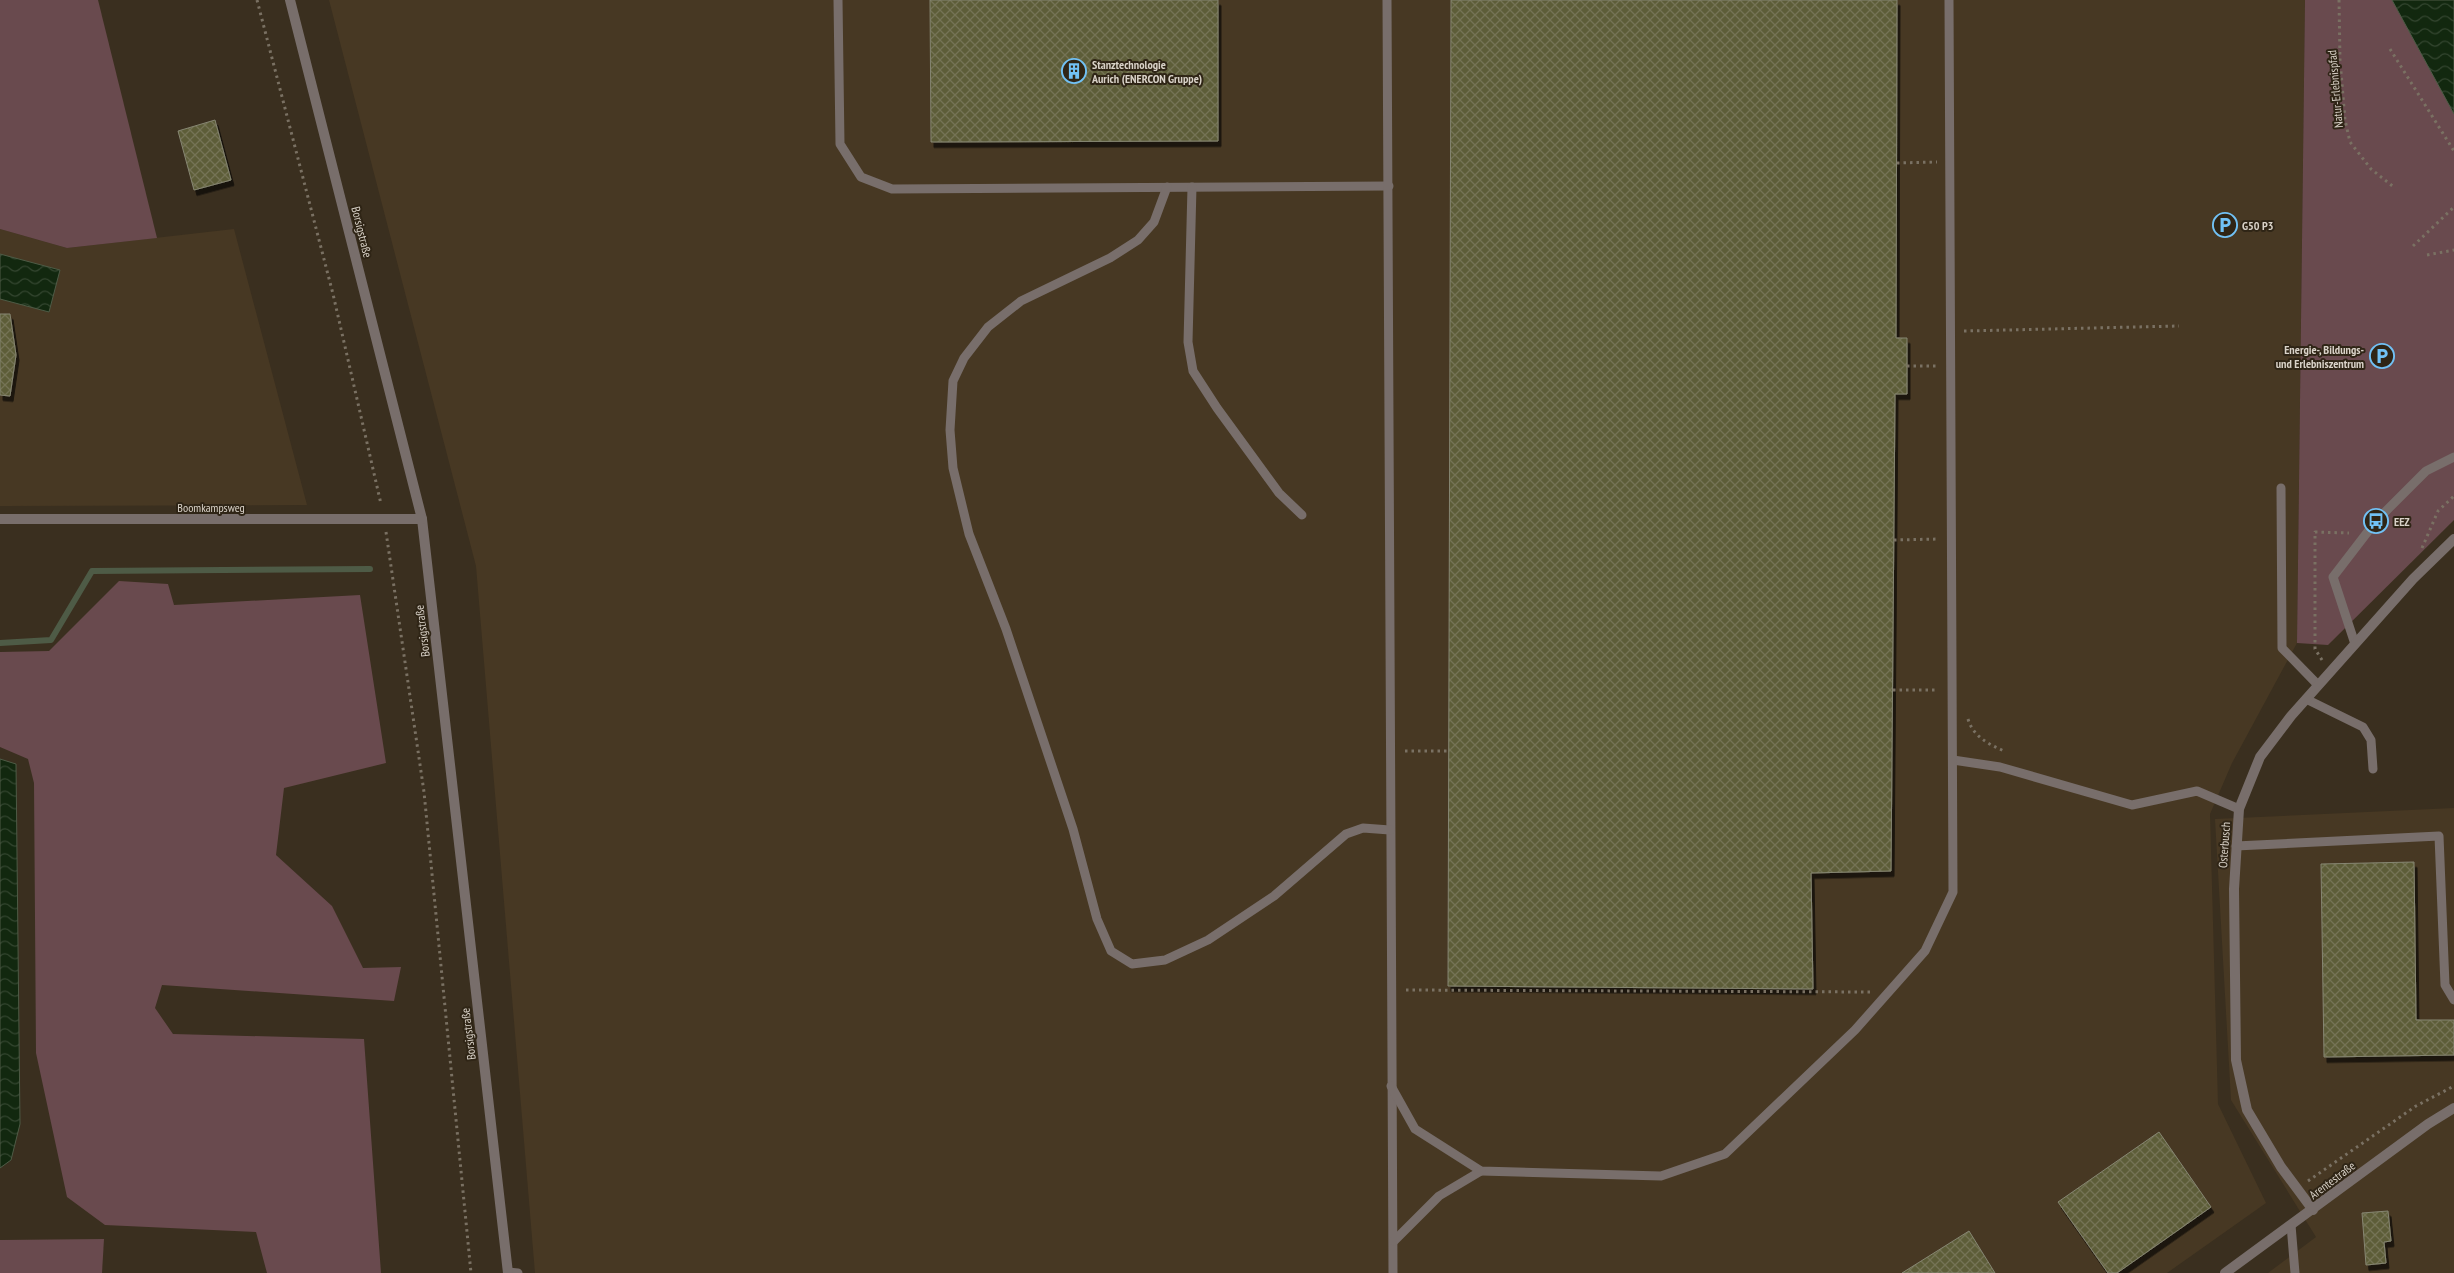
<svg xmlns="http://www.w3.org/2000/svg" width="2454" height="1273" font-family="'PT Sans Narrow',sans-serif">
	<defs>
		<pattern id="water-waves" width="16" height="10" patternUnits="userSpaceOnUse" patternTransform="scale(1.25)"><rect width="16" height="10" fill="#12280f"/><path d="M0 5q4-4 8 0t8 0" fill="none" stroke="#344630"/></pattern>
		<pattern id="building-cross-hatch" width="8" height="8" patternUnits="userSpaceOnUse" patternTransform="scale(1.25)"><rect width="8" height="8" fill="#5d5d39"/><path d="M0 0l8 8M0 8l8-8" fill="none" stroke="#747354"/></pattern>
		<filter id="shadow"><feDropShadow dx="3" dy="5.5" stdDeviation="0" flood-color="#0009"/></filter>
	</defs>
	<rect width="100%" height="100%" fill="#3a2f1f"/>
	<!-- built -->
	<g fill="#473823">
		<polygon points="329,0 2305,0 2297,643 2232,763 2210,814 2218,1104 2266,1203 2167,1273 535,1273 476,566"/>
		<polygon points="0,229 67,248 234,229 307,505 0,506"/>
		<polygon points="2454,808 2454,1273 2268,1273 2316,1237 2231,1100 2215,819"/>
	</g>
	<!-- grass -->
	<g fill="#694a4e">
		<polygon points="0,0 98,0 157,238 67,248 0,229"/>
		<polygon points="2305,0 2454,0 2454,520 2328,645 2297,643"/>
		<polygon points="119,581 168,584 174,605 360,595 386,763 284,788 276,855 332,906 363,968 401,967 394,1001 162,985 155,1008 173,1034 364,1039 381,1273 267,1273 256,1232 105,1225 67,1197 36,1053 34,783 28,759 0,747 0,652 49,651"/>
		<polygon points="104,1239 102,1273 0,1273 0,1240"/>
	</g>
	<!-- water -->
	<g fill="url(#water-waves)" stroke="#4e5b46">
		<polygon points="2392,0 2454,0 2454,114"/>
		<polygon points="0,254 60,270 49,312 0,299"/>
		<polygon points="0,759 16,764 20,1124 11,1160 0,1168"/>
	</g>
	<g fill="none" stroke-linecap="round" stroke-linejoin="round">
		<!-- stream -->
		<polyline stroke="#4e5b46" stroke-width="6" points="0,643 51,640 92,571 370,569"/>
	</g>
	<!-- building -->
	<g fill="url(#building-cross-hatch)" stroke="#868672" filter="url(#shadow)">
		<polygon points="930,0 1218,0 1218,141 931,142"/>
		<polygon points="1451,0 1897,0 1896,338 1907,338 1907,394 1895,394 1891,871 1811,873 1813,989 1448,986"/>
		<polygon points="215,120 231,180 194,190 178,131"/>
		<polygon points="0,314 10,314 16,355 10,396 0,395"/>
		<polygon points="2414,862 2416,1020 2454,1020 2454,1055 2324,1057 2321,864"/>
		<polygon points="2159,1132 2211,1207 2117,1273 2108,1273 2058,1202"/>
		<polygon points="2388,1211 2391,1241 2384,1242 2386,1263 2366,1265 2362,1213"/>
		<polygon points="1969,1231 1995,1273 1902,1273"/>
	</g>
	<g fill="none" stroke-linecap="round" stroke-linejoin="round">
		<!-- path -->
		<g stroke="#7a7163" stroke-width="3" stroke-dasharray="2.5 4" stroke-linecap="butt">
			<polyline points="257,0 333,294 381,504"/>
			<polyline points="2339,0 2340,60 2345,120 2350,142 2371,169 2395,188"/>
			<polyline points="2390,49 2454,151"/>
			<polyline points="1897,163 1937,162"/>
			<polyline points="2413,246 2454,207"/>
			<polyline points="2427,255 2454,250"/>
			<polyline points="1964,331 2179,326"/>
			<polyline points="1907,366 1937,366"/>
			<polyline points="386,532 424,792 471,1273"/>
			<polyline points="1894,540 1939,539"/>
			<polyline points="2422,548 2438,511 2454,496"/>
			<polyline points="2322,660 2315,649 2315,532 2349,533"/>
			<polyline points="1893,690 1938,690"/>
			<path d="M1968 719C1973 736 1988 744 2004 751"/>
			<polyline points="1405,751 1449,751"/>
			<polyline points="1406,990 1870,992"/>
			<polyline points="2308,1181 2416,1106 2454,1086"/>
		</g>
		<!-- service -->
		<g stroke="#786e6b" stroke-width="9">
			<polyline points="838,0 840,144 861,177 892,189 1389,186"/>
			<polyline points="1387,0 1393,1273"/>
			<polyline points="1167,187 1154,222 1138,240 1110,258 1021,301 988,327 964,358 953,381 950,430 953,468 969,534 1006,629 1073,829 1097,919 1111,951 1132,964 1165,960 1208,940 1274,896 1346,834 1363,828 1390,830"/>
			<polyline points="1192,187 1188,342 1193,371 1217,408 1279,493 1302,515"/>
			<polyline points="2281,488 2282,648 2318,685"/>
			<polyline points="2355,644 2333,577 2376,521 2426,471 2454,457"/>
			<polyline points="2306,699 2363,727 2371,740 2373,769"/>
			<polyline points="1953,760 2000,767 2132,805 2197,791 2239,809"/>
			<polyline points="2236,846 2439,836 2445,985 2454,1000"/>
			<polyline points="1391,1086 1415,1129 1481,1171 1661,1176 1725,1154 1855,1030 1925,951 1953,892 1949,0"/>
			<polyline points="2291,1225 2295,1273"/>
			<polyline points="1394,1241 1439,1196 1481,1171"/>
			<polyline points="508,1272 518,1273"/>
		</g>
		<!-- minor -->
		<g stroke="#786e6b" stroke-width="10">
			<polyline points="290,0 422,519 508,1273"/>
			<polyline points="0,519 422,519"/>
			<polyline points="2313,1210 2281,1167 2247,1110 2236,1060 2234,889 2239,809 2260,757 2291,716 2413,579 2454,539"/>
			<polyline points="2225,1273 2428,1124 2454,1108"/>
		</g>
	</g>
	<!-- icons -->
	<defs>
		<symbol id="building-ring" viewBox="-11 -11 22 22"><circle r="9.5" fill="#2f2516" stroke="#71c1f5" stroke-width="1.5"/><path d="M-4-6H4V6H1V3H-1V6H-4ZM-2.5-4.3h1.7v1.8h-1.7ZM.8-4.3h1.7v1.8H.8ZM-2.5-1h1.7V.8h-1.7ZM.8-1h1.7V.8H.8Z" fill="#71c1f5"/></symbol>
		<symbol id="parking-ring" viewBox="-11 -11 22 22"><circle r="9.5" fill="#2f2516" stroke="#71c1f5" stroke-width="1.5"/><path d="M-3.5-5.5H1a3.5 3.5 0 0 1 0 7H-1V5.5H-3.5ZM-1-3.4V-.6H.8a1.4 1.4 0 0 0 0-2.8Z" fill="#71c1f5"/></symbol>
		<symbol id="bus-ring" viewBox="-11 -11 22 22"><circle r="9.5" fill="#2f2516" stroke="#71c1f5" stroke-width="1.5"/><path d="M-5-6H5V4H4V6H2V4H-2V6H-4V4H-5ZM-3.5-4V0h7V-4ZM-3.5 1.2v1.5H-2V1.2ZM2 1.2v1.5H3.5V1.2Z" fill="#71c1f5"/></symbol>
	</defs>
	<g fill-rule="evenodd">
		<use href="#building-ring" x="1060" y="57" width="28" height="28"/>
		<use href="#parking-ring" x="2211" y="211" width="28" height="28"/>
		<use href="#parking-ring" x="2368" y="342" width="28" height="28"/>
		<use href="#bus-ring" x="2362" y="507" width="28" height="28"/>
	</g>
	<g text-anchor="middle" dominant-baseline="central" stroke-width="4" stroke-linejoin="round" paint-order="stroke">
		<!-- poi labels -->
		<g font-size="12" font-weight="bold" fill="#d9d2c8" stroke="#2f2516" text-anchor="start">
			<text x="1092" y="64">Stanztechnologie<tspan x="1092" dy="14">Aurich (ENERCON Gruppe)</tspan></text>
			<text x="2242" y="225">G50 P3</text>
			<text x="2364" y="349" text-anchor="end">Energie-, Bildungs-<tspan x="2364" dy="14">und Erlebniszentrum</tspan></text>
			<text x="2394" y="521">EEZ</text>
		</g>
		<!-- street labels -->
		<g font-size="12" fill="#d9d2c8" stroke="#2f2516">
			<text transform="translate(2335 89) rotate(-95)">Natur-Erlebnispfad</text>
			<text transform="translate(362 232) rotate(76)">Borsigstraße</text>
			<text x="211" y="507">Boomkampsweg</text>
			<text transform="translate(422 631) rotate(-97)">Borsigstraße</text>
			<text transform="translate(2224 845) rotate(-86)">Osterbusch</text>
			<text transform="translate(468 1034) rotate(-97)">Borsigstraße</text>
			<text transform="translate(2332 1180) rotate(-37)">Arentestraße</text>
		</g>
	</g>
</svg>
